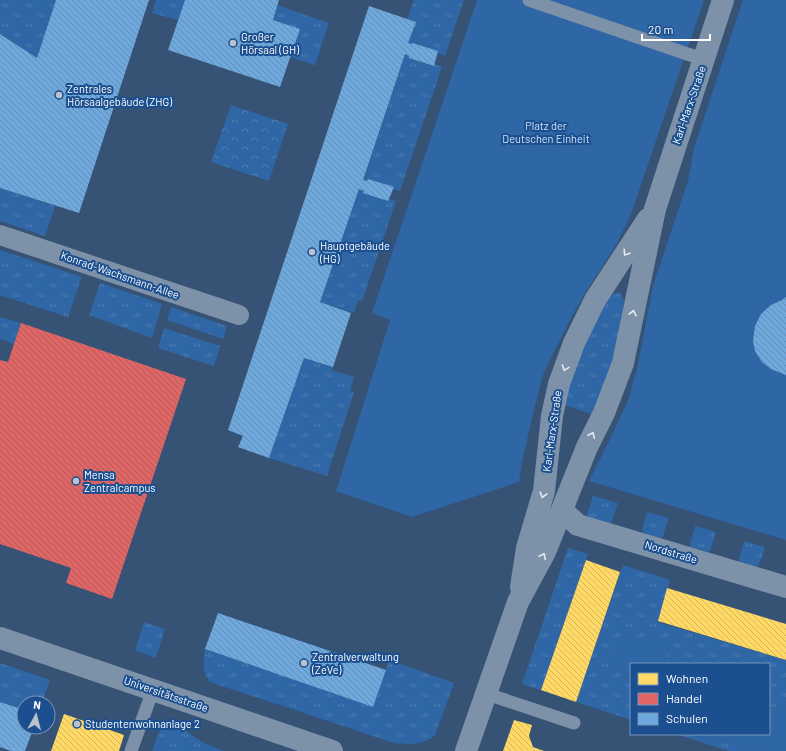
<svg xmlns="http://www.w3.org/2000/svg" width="786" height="751" viewBox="0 0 786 751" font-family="Barlow,sans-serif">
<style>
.grass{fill:url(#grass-tufts)}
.forest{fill:url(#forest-crowns)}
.park{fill:#2f66a5}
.homes{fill:url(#homes-back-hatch)}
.shops{fill:url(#shops-back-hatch)}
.schools{fill:url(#schools-back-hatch)}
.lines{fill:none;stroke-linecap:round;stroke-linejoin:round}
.service{stroke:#7d92a8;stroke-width:13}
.pedestrian{stroke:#7d92a8;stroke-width:20}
.minor{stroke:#7d92a8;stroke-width:22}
.tertiary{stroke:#7d92a8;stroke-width:22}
.oneway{stroke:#e5e9ee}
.poi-dot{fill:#b9c2ce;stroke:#1b4f8f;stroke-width:1.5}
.labels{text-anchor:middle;stroke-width:4;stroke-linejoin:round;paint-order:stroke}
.poi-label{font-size:11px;fill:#fff;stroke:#1b4f8f;text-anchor:start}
.street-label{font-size:11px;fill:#fff;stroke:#1b4f8f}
.park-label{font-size:11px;fill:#cfe3fa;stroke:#1b4f8f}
</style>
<defs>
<pattern id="grass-tufts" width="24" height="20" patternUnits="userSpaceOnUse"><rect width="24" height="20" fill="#2f66a5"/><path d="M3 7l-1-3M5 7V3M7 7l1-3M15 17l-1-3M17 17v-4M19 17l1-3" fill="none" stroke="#4e7db2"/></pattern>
<pattern id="forest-crowns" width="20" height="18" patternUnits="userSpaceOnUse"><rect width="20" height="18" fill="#2f66a5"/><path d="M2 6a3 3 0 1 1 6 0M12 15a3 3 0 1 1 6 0" fill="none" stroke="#4e7db2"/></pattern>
<pattern id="homes-back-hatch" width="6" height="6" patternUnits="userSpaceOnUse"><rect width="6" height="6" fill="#ffd966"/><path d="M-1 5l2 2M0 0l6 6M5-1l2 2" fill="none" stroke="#d2b660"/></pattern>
<pattern id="shops-back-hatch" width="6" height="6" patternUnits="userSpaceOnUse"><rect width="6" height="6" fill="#e06666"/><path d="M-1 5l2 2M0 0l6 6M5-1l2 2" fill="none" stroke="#ac5d5d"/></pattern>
<pattern id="schools-back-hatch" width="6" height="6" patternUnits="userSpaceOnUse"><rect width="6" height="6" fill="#6fa8dc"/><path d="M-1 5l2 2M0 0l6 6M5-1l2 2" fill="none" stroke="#648cb1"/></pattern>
</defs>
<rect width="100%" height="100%" fill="#365274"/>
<path class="grass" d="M0 0H56L37 58 0 34Z
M156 0H185L178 20 152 13Z
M414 0H464L445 56 437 53 438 51 414 43 413 44 408 43 415 22 407 19Z
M277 5 329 23 315 65 290 57 299 29 273 20Z
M405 54 409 56V58L433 66 434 64 442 67 400 191 393 189V187L368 179 367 181 363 180Z
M0 188 55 206 45 236 0 221Z
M359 189 364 191V193L388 201 389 199 396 201 362 301 358 300 354 313 320 302Z
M0 250 82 277 68 317 0 295Z
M100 283 162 304 152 338 89 315Z
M620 292 624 300 618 353 594 415 564 405 575 367 601 309 610 296Z
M171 307 227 326 223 339 167 320Z
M0 317 21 323 14 344 0 339Z
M164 328 220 346 214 366 158 348Z
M304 358 333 367 332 370 354 377 350 391 354 392 327 476 269 458Z
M593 496 618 503 611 523 608 525 589 520 587 515Z
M647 512 669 518 663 536 660 538 644 533 642 530Z
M695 526 716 532 710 551 708 552 691 547 690 544Z
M744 541 765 547 759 565 756 567 740 562 739 559Z
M568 548 588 554 541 690 576 702 623 565 670 580 658 622 786 660V711L769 706V664H664L669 646 611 668 631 674V720L522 684Z
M144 622 165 629 156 658 135 650Z
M205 649 373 707 389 660 454 683 435 735C423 746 409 744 394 743L210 682C202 672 203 661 205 649Z
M0 663 50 680 42 703H24V710L0 702Z
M164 719C176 723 183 729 193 736 203 743 214 748 225 751H152Z
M675 734H712L711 737 761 751H729Z"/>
<path class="forest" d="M231 105 288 124 269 181 211 162Z"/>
<path class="park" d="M477 0H704L630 217 615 247 587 290 571 318 544 372 538 394 522 461 519 482 412 517 336 491 390 320 372 313Z
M743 0H786V540L589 481 612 435 629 398 637 369 653 286 688 181 694 148Z
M621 633 669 646 664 664H631V674L611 668Z
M769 706 786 711V751H761L711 737 712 734H769Z"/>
<path class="homes" d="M586 560 620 572 576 702 541 690Z
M667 588 786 624V660L658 621Z
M64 714 124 735 119 751H51Z
M514 720 532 725 529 736 533 747 544 751H503Z"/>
<path class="shops" d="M21 323 186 379 112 599 66 583 71 568 0 544V360L8 362Z"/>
<path class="schools" d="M56 0H149L79 213 0 188V34L37 58Z
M185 0H279L273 20 300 29 280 87 168 50Z
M369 6 416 22 408 43 413 44V43L438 51 434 66 409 58V56L405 54 363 180 367 181 368 179 394 187 388 201 363 193 364 191 359 189 320 302 351 313 333 367 304 358 269 458 238 447 243 436 228 430Z
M786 297V375L771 369 762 362 755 351 753 341 755 326 761 314 771 305 782 300Z
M218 613 386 670 373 707 205 649Z
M0 702 24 710V727H34L25 751H11L0 747Z"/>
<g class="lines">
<path class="service" d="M529 0 705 60
M487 694 574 723
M131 751 153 690"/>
<path class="pedestrian" d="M0 235 239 315"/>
<path class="minor" d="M563 508 567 515 578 525 786 587"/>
<path class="tertiary" d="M521 587 527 548 544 491 552 416 559 384 574 343 595 300 648 219
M0 638 332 751
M466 751 518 602 545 552 587 447 604 413 623 363 655 209 723 0"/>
</g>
<defs><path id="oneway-chevron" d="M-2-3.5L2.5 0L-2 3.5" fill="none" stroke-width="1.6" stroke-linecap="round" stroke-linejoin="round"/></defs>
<g class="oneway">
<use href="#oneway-chevron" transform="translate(626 253) rotate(123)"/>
<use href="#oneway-chevron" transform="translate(633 313) rotate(-78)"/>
<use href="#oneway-chevron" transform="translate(565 368) rotate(110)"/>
<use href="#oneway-chevron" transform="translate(592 435) rotate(-65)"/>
<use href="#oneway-chevron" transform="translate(543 495) rotate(105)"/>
<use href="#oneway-chevron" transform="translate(543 556) rotate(-63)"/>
</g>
<g class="poi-dot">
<circle cx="233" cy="43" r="4"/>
<circle cx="59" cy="95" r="4"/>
<circle cx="312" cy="252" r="4"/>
<circle cx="76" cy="481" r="4"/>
<circle cx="304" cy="663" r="4"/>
<circle cx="77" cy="724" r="4"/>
</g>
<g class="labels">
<g class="poi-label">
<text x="241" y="41">Großer<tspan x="241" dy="13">Hörsaal (GH)</tspan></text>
<text x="67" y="93">Zentrales<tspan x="67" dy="13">Hörsaalgebäude (ZHG)</tspan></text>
<text x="320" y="250">Hauptgebäude<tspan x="320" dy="13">(HG)</tspan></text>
<text x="84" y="479">Mensa<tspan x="84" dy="13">Zentralcampus</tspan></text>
<text x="312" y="661">Zentralverwaltung<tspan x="312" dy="13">(ZeVe)</tspan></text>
<text x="85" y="728">Studentenwohnanlage 2</text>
</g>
<g class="street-label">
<text transform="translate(689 105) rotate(-71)" y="4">Karl-Marx-Straße</text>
<text transform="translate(120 275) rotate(19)" y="4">Konrad-Wachsmann-Allee</text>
<text transform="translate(552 431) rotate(-82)" y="4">Karl-Marx-Straße</text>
<text transform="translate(671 552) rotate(17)" y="4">Nordstraße</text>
<text transform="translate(166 694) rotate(19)" y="4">Universitätsstraße</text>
</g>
<g class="park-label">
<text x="546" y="130">Platz der<tspan x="546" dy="13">Deutschen Einheit</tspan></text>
</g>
</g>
<rect x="630" y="663" width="140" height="72" fill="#1b4f8f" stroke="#7695bc"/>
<rect x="638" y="673" width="20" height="12" fill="#ffd966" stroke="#7695bc"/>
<text x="666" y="683" font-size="12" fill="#ffffff">Wohnen</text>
<rect x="638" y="693" width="20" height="12" fill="#e06666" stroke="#7695bc"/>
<text x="666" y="703" font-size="12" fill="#ffffff">Handel</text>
<rect x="638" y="713" width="20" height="12" fill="#6fa8dc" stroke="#7695bc"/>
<text x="666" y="723" font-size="12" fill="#ffffff">Schulen</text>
<g transform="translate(36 715) rotate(7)"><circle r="19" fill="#1b4f8f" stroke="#7695bc"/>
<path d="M0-3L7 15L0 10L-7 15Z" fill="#b9c2ce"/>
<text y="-6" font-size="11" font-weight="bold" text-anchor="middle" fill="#ffffff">N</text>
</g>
<path d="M642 34v6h68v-6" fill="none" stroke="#ffffff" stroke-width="2"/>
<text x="648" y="34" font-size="12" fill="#ffffff" stroke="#1b4f8f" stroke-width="3" paint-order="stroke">20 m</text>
</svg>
